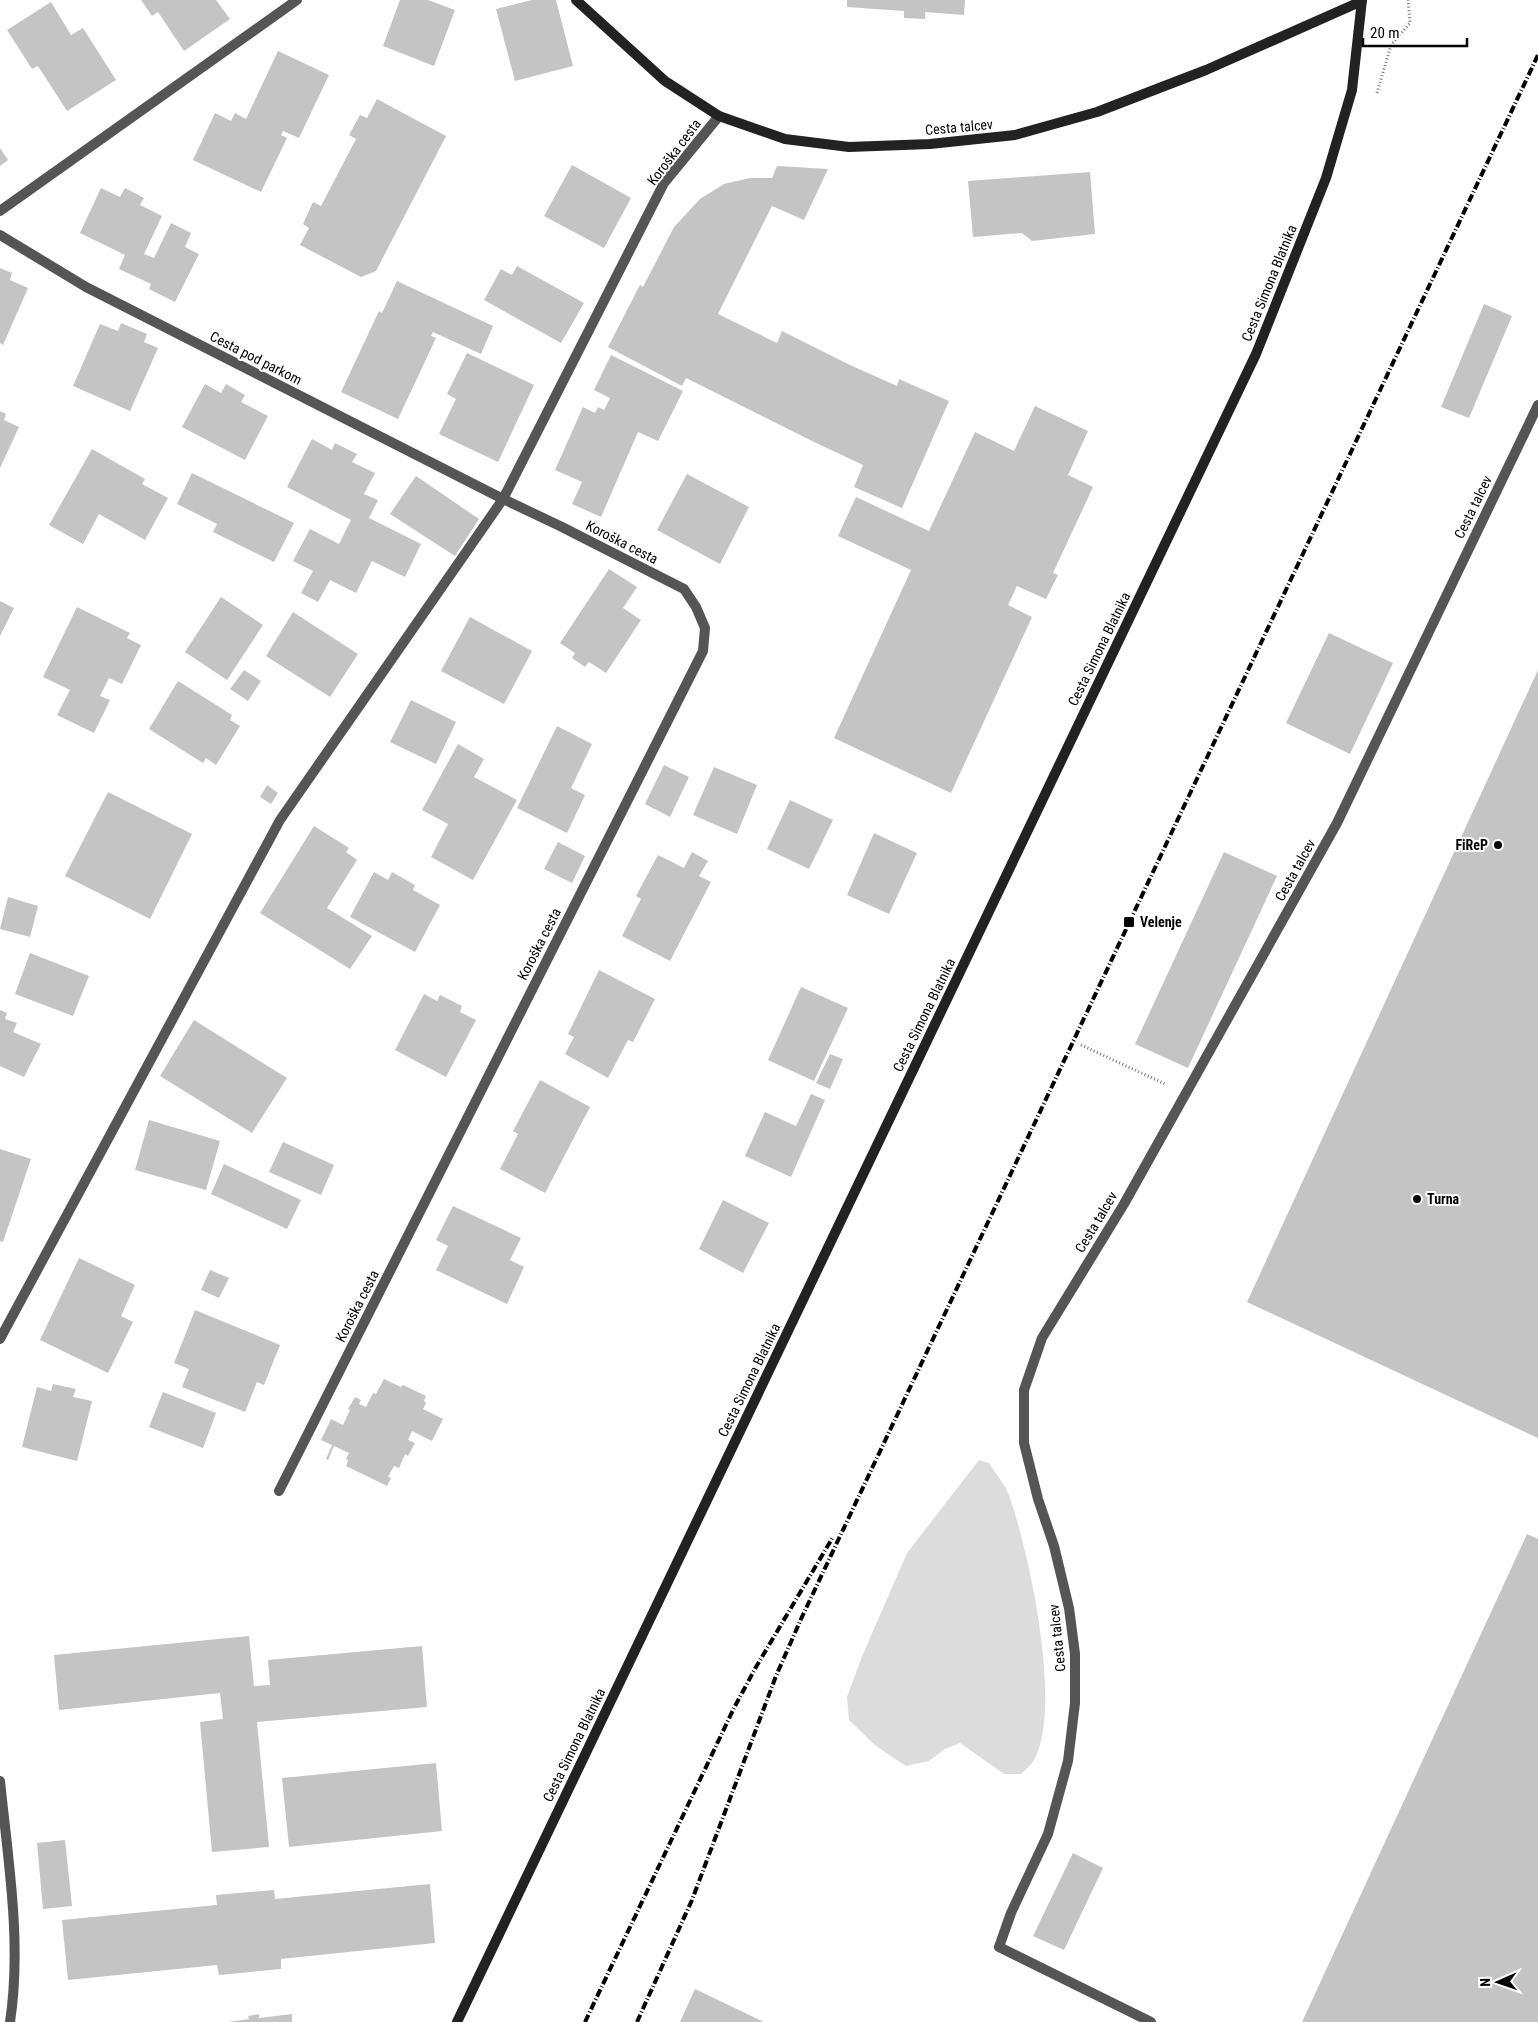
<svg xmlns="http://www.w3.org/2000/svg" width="1538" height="2022" viewBox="0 0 1538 2022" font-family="'Roboto Condensed',sans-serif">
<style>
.green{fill:#dcdcdc}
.building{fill:#c4c4c4}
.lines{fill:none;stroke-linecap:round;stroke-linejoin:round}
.path{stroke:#777;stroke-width:3;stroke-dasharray:1 2.5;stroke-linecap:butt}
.street{stroke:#555;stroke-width:10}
.secondary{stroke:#222;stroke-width:10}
.rail{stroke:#000;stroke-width:4;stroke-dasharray:8 2.5 1 2.5;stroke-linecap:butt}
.poi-dot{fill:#000;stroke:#fff;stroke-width:2}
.labels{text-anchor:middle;stroke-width:4;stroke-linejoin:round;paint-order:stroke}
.street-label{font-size:14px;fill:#000;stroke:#fff}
.poi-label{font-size:14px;font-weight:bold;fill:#000;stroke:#fff;text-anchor:start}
</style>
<rect width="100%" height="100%" fill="#fff"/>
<path class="green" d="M979 1460 989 1463C995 1473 1005 1484 1009 1495 1029 1552 1063 1707 1034 1760 1031 1765 1025 1770 1021 1774H1004L960 1743 945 1749 929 1761 906 1766 876 1746 849 1720 847 1697 863 1654 907 1553Z"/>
<path class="building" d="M141 0H216L230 19 184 51 158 12 152 16Z
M400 0H428L455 10 434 66 383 46Z
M532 0H556L573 66 515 81 496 9Z
M847 0H965L964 15 925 12V19L904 18V11L847 7Z
M51 2 71 35 83 28 116 80 67 111 38 66 32 69 7 30Z
M278 51 329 75 299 138 283 131 281 135 287 138 261 192 193 160 215 113 231 121 235 113 246 119Z
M377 99 446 136 376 271 361 277 300 245 309 228 303 224 313 202 321 206 356 139 349 135 360 115 367 118Z
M0 148 8 160 0 166Z
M572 165 631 198 604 248 544 216Z
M777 166 828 169 804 220 772 206 718 314 777 343 782 331 850 365 897 386 899 379 949 401 902 508 854 487 863 465 812 441 686 378 682 386 608 347 640 285 643 287 674 227 700 199 724 184 750 178H772Z
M1090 172 1095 234 1032 241 1022 233 973 237 968 181Z
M101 188 120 197 125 188 144 198 140 205 162 216 144 254 154 258 171 223 191 233 185 247 199 254 175 302 149 289 151 284 119 269 125 255 80 233Z
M517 266 584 303 561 343 484 300 501 269 512 275Z
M0 268 12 273 10 280 28 288 3 345 0 343Z
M397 281 493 326 481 354 433 332 431 336 436 338 398 419 341 392 379 311 382 313Z
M1484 304 1512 316 1469 418 1441 407Z
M121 323 147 334 144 342 158 348 130 411 73 386 100 324 118 331Z
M467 353 534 385 498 462 439 434 456 399 447 394Z
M611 355 683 391 658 441 638 432 601 517 572 504 582 482 555 470 583 407 595 413 598 407 604 410 610 398 594 390Z
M205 384 221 393 226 384 245 395 241 402 268 416 245 460 182 427Z
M1035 406 1088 431 1068 475 1093 487 1053 573 1058 575 1046 599 1017 586 1008 605 1032 617 951 793 834 738 911 570 838 536 856 497 929 531 975 432 1014 451Z
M0 411 6 414 4 420 19 427 0 468Z
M312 439 332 450 335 443 357 454 352 462 375 473 364 494 378 500 369 518 421 544 405 577 372 561 356 593 330 580 318 602 301 593 313 571 293 561 310 529 339 544 351 520 287 487Z
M92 449 145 479 142 484 168 498 145 540 99 514 83 544 49 525Z
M192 473 294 523 274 562 213 532 217 524 177 504Z
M687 474 749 507 720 564 657 530Z
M416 476 479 519 455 556 390 514Z
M609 569 637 587 623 608 641 620 606 673 589 662 585 667 572 658 575 653 560 643Z
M221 597 263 625 227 680 185 652Z
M0 601 14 608 0 636Z
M77 607 130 633 127 638 141 645 122 684 109 678 100 696 110 700 94 733 57 715 70 690 43 677Z
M293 612 358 654 330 697 266 656Z
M470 617 532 651 504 704 441 671Z
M1329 633 1393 663 1350 754 1286 723Z
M244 670 261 681 248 701 230 689Z
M1538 670V1438L1247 1302Z
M178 681 232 715 230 720 240 726 216 765 206 758 203 763 149 729Z
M411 700 456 722 436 764 390 742Z
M557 726 592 744 571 788 585 795 567 833 517 808Z
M458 744 484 759 474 777 517 800 473 880 431 857 448 824 422 810Z
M664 765 689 777 670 817 645 804Z
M714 767 757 785 737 834 693 815Z
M267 785 278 793 271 804 260 797Z
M108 792 192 834 150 919 65 876Z
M790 800 833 820 809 869 767 849Z
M314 826 349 848 346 852 357 860 327 908 372 936 350 969 260 913Z
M874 833 917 853 889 914 847 895Z
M558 842 585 856 572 883 544 869Z
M692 852 708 861 699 876 711 882 670 961 622 936 641 899 636 896 658 855 684 868Z
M1224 852 1277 876 1188 1068 1135 1044Z
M374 872 388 880 392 872 415 885 413 890 440 905 415 952 350 917Z
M8 897 38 906 30 937 0 929Z
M30 953 89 976 73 1016 15 994Z
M599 970 655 999 633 1042 628 1040 608 1078 565 1054 574 1037 568 1034Z
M801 987 848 1008 814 1081 768 1060Z
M424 994 437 1001 440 995 462 1006 460 1012 476 1020 446 1077 395 1050Z
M0 1010 7 1013 5 1019 17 1023 13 1032 41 1044 24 1077 0 1066Z
M194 1020 287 1078 252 1133 160 1076Z
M830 1054 843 1059 830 1089 816 1083Z
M540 1080 590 1107 545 1193 500 1169 518 1134 513 1131Z
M811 1094 825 1100 791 1177 745 1156 765 1112 796 1126Z
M149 1120 220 1141 206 1190 135 1170Z
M283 1142 334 1165 321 1195 269 1172Z
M0 1149 31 1159 3 1242 0 1241Z
M224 1164 301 1200 287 1229 211 1194Z
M723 1200 769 1223 743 1273 699 1249Z
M453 1206 521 1238 510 1260 524 1267 507 1304 436 1270 448 1246 436 1240Z
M79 1258 135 1285 121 1316 133 1322 108 1373 40 1340Z
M210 1270 229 1278 219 1298 201 1290Z
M195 1310 280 1345 264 1385 257 1382 245 1412 182 1387 189 1369 174 1363Z
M384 1379 401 1387 403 1385 426 1396 424 1401 426 1403 423 1409 443 1419 432 1441 412 1431 408 1440 415 1443 408 1456 405 1454 399 1468 394 1466 388 1477 391 1478 387 1486 346 1466 348 1460 346 1459 349 1453 334 1446 328 1460 326 1459 332 1445 321 1440 331 1419 343 1425 350 1410 348 1409 355 1397 361 1400 359 1404 366 1407 373 1393 376 1394Z
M53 1384 76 1389 73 1397 92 1401 77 1461 22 1447 37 1387 51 1391Z
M163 1392 216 1413 203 1448 149 1427Z
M1527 1534 1538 1539V2022H1302Z
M249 1636 254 1686 270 1685 268 1660 422 1646 427 1707 257 1722 269 1847 212 1852 200 1722 223 1719 220 1693 59 1710 54 1655Z
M436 1763 442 1831 289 1847 282 1778Z
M65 1840 72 1906 43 1909 37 1843Z
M1073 1853 1103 1868 1064 1950 1033 1936Z
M430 1884 435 1943 281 1959V1969L219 1975 217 1965 68 1980 62 1920 217 1905 216 1895 274 1890 275 1899Z
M695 1989 764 2022H680Z
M259 2014V2018L292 2014V2022H228L249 2019 248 2016Z"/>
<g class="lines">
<path class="path" d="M1377 93 1391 45 1410 23 1408 0
M1081 1045 1165 1084"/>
<path class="street" d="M0 211 297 0
M0 235 86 287 503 499 560 526 684 589 696 607 705 628 703 651 279 1491
M0 1339 280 820 503 499 664 183 719 116
M0 1781C8 1860 22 1943 10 2022
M1151 2022 999 1947 1011 1913 1048 1834 1068 1761 1075 1703V1654L1069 1608 1054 1546 1038 1499 1024 1443V1390L1042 1338 1124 1204 1337 823 1538 405"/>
<path class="secondary" d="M576 0 665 81 719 116 785 139 849 147 930 144 1015 135 1097 112 1206 70 1362 1
M457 2022 1256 354 1326 178 1352 90 1362 0"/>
<path class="rail" d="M585 2022 734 1708 756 1667 833 1537
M637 2022 692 1900 776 1676 801 1619 1538 55"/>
</g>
<g class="poi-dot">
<circle cx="1498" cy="845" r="5"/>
<rect x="1123" y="916" width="12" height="12" rx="2.5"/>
<circle cx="1417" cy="1199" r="5"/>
</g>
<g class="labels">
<g class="street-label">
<text transform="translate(959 127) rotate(-5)" y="5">Cesta talcev</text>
<text transform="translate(674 152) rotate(-53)" y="5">Koroška cesta</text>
<text transform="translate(1269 283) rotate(-68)" y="5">Cesta Simona Blatnika</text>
<text transform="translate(256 358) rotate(27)" y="5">Cesta pod parkom</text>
<text transform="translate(1473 507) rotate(-64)" y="5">Cesta talcev</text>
<text transform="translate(622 542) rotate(27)" y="5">Koroška cesta</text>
<text transform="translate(1099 649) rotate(-64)" y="5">Cesta Simona Blatnika</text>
<text transform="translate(1295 870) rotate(-61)" y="5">Cesta talcev</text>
<text transform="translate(539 944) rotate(-63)" y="5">Koroška cesta</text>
<text transform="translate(924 1015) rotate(-64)" y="5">Cesta Simona Blatnika</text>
<text transform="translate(1096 1222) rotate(-59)" y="5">Cesta talcev</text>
<text transform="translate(357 1306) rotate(-63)" y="5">Koroška cesta</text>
<text transform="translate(749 1380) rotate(-64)" y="5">Cesta Simona Blatnika</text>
<text transform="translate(1057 1638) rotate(-96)" y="5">Cesta talcev</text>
<text transform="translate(574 1745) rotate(-64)" y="5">Cesta Simona Blatnika</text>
</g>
<g class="poi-label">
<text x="1488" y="850" text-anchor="end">FiReP</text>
<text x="1140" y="927">Velenje</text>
<text x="1427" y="1204">Turna</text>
</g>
</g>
<g transform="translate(1498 1982) rotate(268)" stroke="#ffffff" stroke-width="4" paint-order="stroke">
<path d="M0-4L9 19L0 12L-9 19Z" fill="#000000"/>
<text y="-8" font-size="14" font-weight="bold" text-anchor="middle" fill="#000000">N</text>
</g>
<path d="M1363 38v8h104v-8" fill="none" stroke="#000000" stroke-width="2.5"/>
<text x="1370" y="38" font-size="15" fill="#000000" stroke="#ffffff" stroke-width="4" paint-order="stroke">20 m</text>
</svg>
